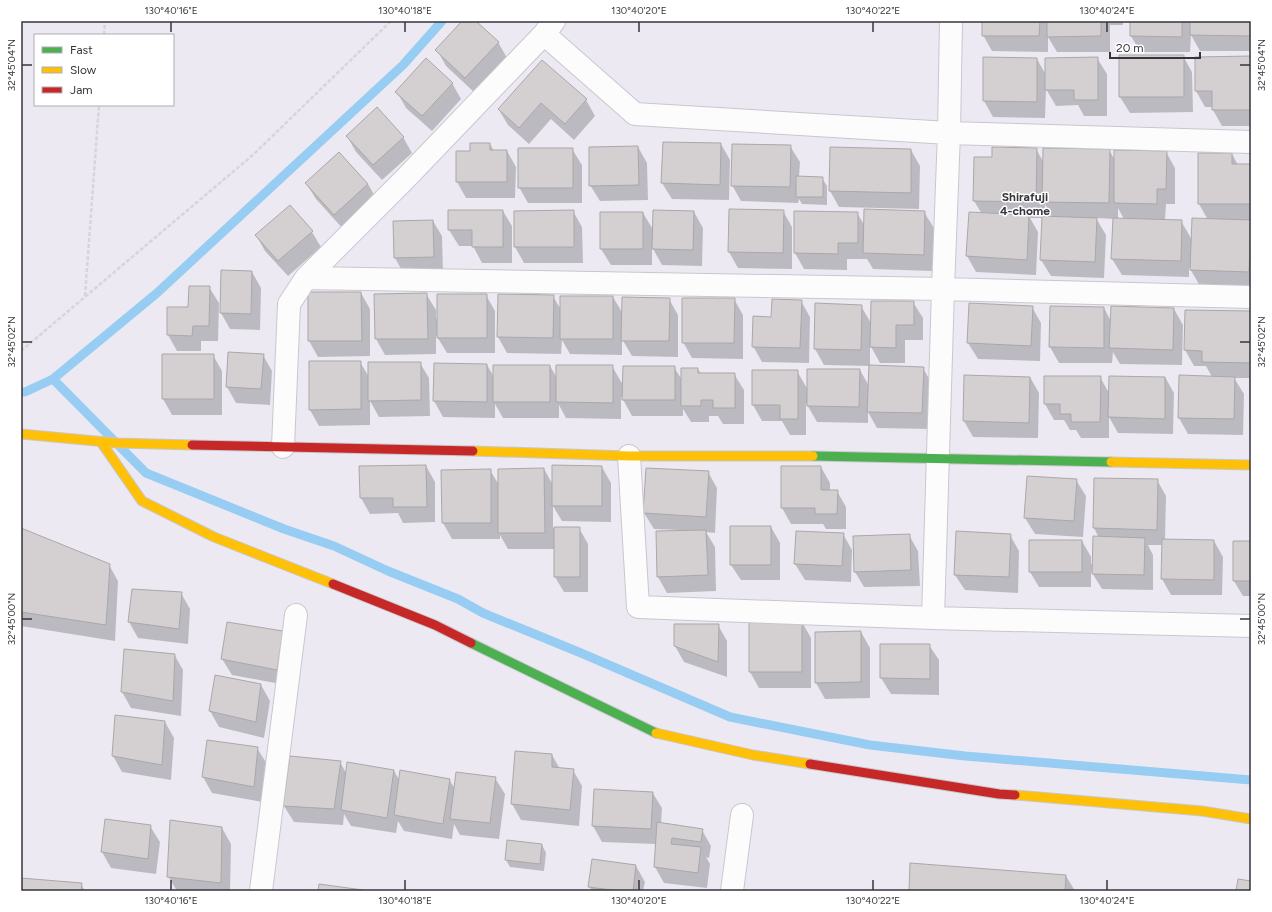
<svg xmlns="http://www.w3.org/2000/svg" width="1272" height="912" viewBox="0 0 1272 912" font-family="Figtree,sans-serif">
<style>
.shadow{fill:#0003;fill-rule:evenodd}
.lines{fill:none;stroke-linecap:round;stroke-linejoin:round}
.stream{stroke:#97ccf3;stroke-width:9}
.building{fill:#d4cfd1;stroke:#aba7a9}
.street-casing{stroke:#c9c7ce;stroke-width:24}
.fast-casing{stroke:#c9c7ce;stroke-width:11}
.slow-casing{stroke:#c9c7ce;stroke-width:11}
.jam-casing{stroke:#c9c7ce;stroke-width:11}
.path{stroke:#d6d5d8;stroke-width:2.5;stroke-dasharray:4 2;stroke-linecap:butt}
.street{stroke:#fcfcfd;stroke-width:22}
.fast{stroke:#4caf50;stroke-width:9}
.slow{stroke:#ffc107;stroke-width:9}
.jam{stroke:#c62828;stroke-width:9}
.ticks{fill:none;stroke:#37353c;stroke-width:1.5}
.labels{text-anchor:middle;stroke-width:3;stroke-linejoin:round;paint-order:stroke}
.neighbourhood-label{font-size:12px;font-weight:bold;fill:#37353c;stroke:#fff}
.neatline{fill:none;stroke:#37353c;stroke-width:1.5}
.ticks-label{font-size:10px;text-anchor:middle;fill:#37353c}
</style>
<rect width="100%" height="100%" fill="#ece9f2"/>
<path class="shadow" d="M464 21H474L498 42 507 58 475 93 446 66 437 50Z
M983 21H1123V25H1110V52H1057L1048 37V52L992 51 983 35Z
M1131 21H1251V51H1200L1191 35 1190 52H1140L1131 36Z
M1183 56 1192 72 1193 112 1130 113 1120 97Z
M1251 57V126H1222L1213 110V107H1205L1196 91Z
M984 58 1037 59 1046 75 1097 58 1107 74V116H1084L1078 105 1056 106 1046 89 1045 118 993 117 984 101Z
M542 62 586 100 595 116 574 140 551 119 529 144 508 125 499 110Z
M452 83 461 99 432 131 406 108 397 92Z
M347 136 403 137 412 153 382 180 356 152Z
M490 144 494 151H507L516 167 515 198H466L457 182 471 152Z
M721 144 730 160 729 200 672 199 662 183Z
M790 146 800 162 799 177 822 178 827 186V205L802 204 799 199 798 203 741 201 732 185Z
M638 147 647 163 648 200 600 201 590 185Z
M572 149 582 165V203H528L519 187Z
M1036 149 1044 163 1109 150 1115 160 1166 152 1175 168V204H1166L1165 220 1181 221 1192 240 1208 220 1199 204 1232 154 1238 165H1251V220H1249L1251 222V287L1200 286 1189 267V277L1122 275 1112 259 1114 219 1096 218 1106 235 1104 278 1051 276 1041 260 1043 218H1030L1038 232 1036 275 976 272 967 256 970 213 982 214 974 201 993 158ZM1045 204 1052 217H1044ZM1118 208 1124 219H1118Z
M911 150 920 166 919 209 839 207 830 191Z
M306 183 368 184 377 200 344 230 316 199Z
M503 211 512 226V263H482L473 246H459L449 230Z
M573 211 582 227 583 263H524L515 247Z
M783 211 792 227V269L738 268 729 252Z
M694 212 703 228 702 266 662 265 652 247V265H611L601 249V213H643L654 231Z
M795 212 857 213 865 226 924 212 934 228 932 271 873 269 867 259H847V270L804 269 795 253Z
M433 221 442 236 443 273 404 274 395 258 394 222Z
M312 232 321 247 288 276 265 251 256 235Z
M252 272 261 288 260 330 230 329 221 313Z
M209 287 219 303 218 341H201V351H177L168 335 189 308Z
M361 293 370 309V356L318 357 309 341Z
M426 294 436 310V319L486 295 495 311V353H447L436 335V354L385 355 376 339Z
M553 296 561 310 613 297 623 314 669 299 678 315V357L632 356 622 339V355L570 354 562 340 561 354 507 353 498 337Z
M734 299 743 315V359L692 358 683 342Z
M801 301 810 317 809 363 762 362 753 346 772 318Z
M913 302 923 318V340H905V363H880L870 345V366L923 368 932 384 931 429 877 428 868 412V423L817 422 806 403V435H790L782 421H762L753 405V371H797L808 390 860 370 869 386 870 366 824 365 815 349 861 306 871 323Z
M1032 307 1041 323 1040 361 978 359 968 343Z
M1104 308 1111 321 1174 309 1183 325 1182 365 1120 364 1113 352 1112 363H1059L1050 347Z
M1250 312 1251 313V422V378H1234L1244 394 1243 435 1188 434 1179 418 1212 377 1206 366H1194L1185 350Z
M229 353 263 355 272 371 270 405 236 403 227 387Z
M163 355H213L222 371V415H172L163 399Z
M360 362 369 377 420 363 429 378 430 416 379 417 370 401V425L319 426 310 410Z
M487 365 494 377 550 366 557 378 612 366 623 385 674 367 682 380 698 369 701 374H734L744 390V424H723L718 416H709V422H691L683 409V416H632L621 396V419L566 418 559 405V418H503L495 404V418L443 417 434 401Z
M965 376 1030 377 1039 393 1038 438 973 437 964 421Z
M1045 377H1100L1109 393 1165 377 1174 393 1173 434 1118 433 1109 417V438H1081L1076 430H1070L1064 420H1054L1045 404Z
M426 466 435 482V522L403 523 398 513 370 514 361 498Z
M602 467 611 483V522L562 521 553 506V528H579L588 544V592H564L555 577V549H508L500 535V539H452L443 523 442 471 490 470 499 485 544 469 553 485Z
M821 467 830 483V491H837L846 507V529H826L823 524H791L782 508Z
M708 472 717 488 715 533 706 532 715 547 716 591 667 593 658 577 657 532H678V530L654 529 644 513Z
M1028 477 1076 480 1086 496 1083 537 1035 534 1025 518Z
M1157 480 1166 496 1165 540 1214 541 1223 557 1222 595H1171L1162 579 1163 545H1148L1153 555V590L1102 589 1091 571V587H1039L1030 572 1082 541 1091 557V564H1093L1099 538 1094 528Z
M771 527 780 543V580H741L731 565Z
M21 529 109 565 118 581 115 641 21 626Z
M797 532 843 534 852 550 851 582 805 580 795 564Z
M909 535 918 551 920 586 864 587 855 572Z
M1010 535 1019 551 1018 593 965 590 955 575Z
M1251 542V596H1243L1234 581Z
M181 593 190 609 188 644 138 638 129 622Z
M750 622H802L811 638V688H759L750 672Z
M228 623 282 632 286 685 232 675 222 659Z
M718 625 727 641V677L684 662 675 646Z
M861 632 870 648V698L825 699 816 683Z
M881 645H929L939 660V695L891 694 881 678Z
M174 654 183 670 181 716 131 708 122 692Z
M261 685 270 701 264 738 219 727 210 711Z
M165 722 174 738 171 780 122 772 113 756Z
M257 748 267 764 263 802 212 793 203 777Z
M516 752 552 755 560 769 573 770 582 786 579 826 521 820 512 804Z
M340 762 346 773 394 771 400 781 449 779 455 789 495 778 505 794 499 839 460 835 454 824 452 839 404 831 398 821 396 833 351 826 344 814 343 825 294 822 284 806Z
M652 792 662 808 661 824 702 830 711 846 709 858 706 857 710 864 707 888 664 883 655 867 656 844 602 842 593 826Z
M150 826 160 842 156 874 111 868 102 852Z
M222 828 231 844 230 891H177L168 876Z
M542 845 546 853 544 871 510 867 506 860Z
M636 866 645 882 643 891H592L589 886Z
M1066 876 1075 891H910Z
M21 879 81 884 85 891H21Z"/>
<g class="lines">
<path class="stream" d="M442 21 403 65 157 293 53 379 146 473 284 529 334 546 388 571 458 599 483 613 581 653 730 717 870 745 965 756 1251 780
M21 392H25L53 379"/>
</g>
<path class="building" d="M462 21H476L499 42 465 78 435 50Z
M982 21H1040L1039 36H982Z
M1047 21H1101V36L1047 37Z
M1130 21H1182V37L1130 36Z
M1190 21H1250V36L1190 35Z
M1119 55H1184V97H1119Z
M1251 56V110H1212V91H1195V57Z
M983 57 1037 58V102L983 101Z
M1098 57V100H1074V90H1045V58Z
M426 58 453 83 422 116 395 92Z
M542 60 587 99 565 124 541 103 519 128 498 109Z
M377 107 404 137 373 165 346 136Z
M663 142 721 143 720 185 661 183Z
M470 143H490V150H507V182H456V151H470Z
M732 144 791 145 790 187 731 186Z
M638 146 639 185 589 186V147Z
M830 147 911 149V193L829 191Z
M992 147 1037 148 1036 202 973 201 974 157H992Z
M518 148H573V188H518Z
M1043 148 1110 149 1109 203 1042 202Z
M1114 150 1167 151 1166 189H1157V204L1114 203Z
M339 152 368 184 334 215 305 183Z
M1198 153H1232V164H1251V204H1198Z
M796 176 823 177V197H796Z
M290 205 313 231 278 261 255 235Z
M729 209 784 210 783 253 728 252Z
M864 209 925 211 924 255 863 253Z
M448 210H503V247H472V230H448Z
M574 210V247H514V211Z
M653 210 694 211 693 250 652 249Z
M794 211 858 212V243H838V254L794 253Z
M600 212H643V249H600Z
M969 212 1029 215 1027 260 966 256Z
M1042 216 1097 218 1095 262 1040 260Z
M1113 218 1182 220 1181 261 1111 259Z
M1192 218 1251 220 1249 272 1190 270Z
M433 220 434 257 394 258 393 221Z
M221 270 252 271 251 314 220 313Z
M189 286H210L209 326H193L192 336 167 335V307H188Z
M308 292H361L362 341H308Z
M427 293 428 339H375L374 294Z
M437 294H487V338H437Z
M498 294 554 295 553 338 497 337Z
M560 296H613V339H560Z
M622 297 670 298 669 341H621Z
M682 298H735L734 343H682Z
M772 299 802 300 800 348 752 347 753 316 771 317Z
M871 301H914V325H896V348L870 347Z
M815 303 862 305 861 350 814 349Z
M969 303 1033 306 1031 346 967 343Z
M1050 306 1104 307V348L1049 347Z
M1111 306 1174 308 1173 350 1109 348Z
M1185 310 1251 311 1250 363 1202 362V351L1184 350Z
M228 352 264 354 261 389 226 387Z
M162 354H214V399H162Z
M309 361H361V409L309 410Z
M368 362H421V400L368 401Z
M434 363 487 364V402L433 401Z
M493 365H550V402H493Z
M556 365H613V403L556 402Z
M869 365 924 367 922 413 867 412Z
M623 366H675V400H622Z
M681 368H698V373H735V408H713V400H701V406H681Z
M807 369H860L859 407 807 406Z
M752 370H798V419H780V405H752Z
M964 375 1030 377 1029 423 963 421Z
M1179 375 1235 377 1234 419 1178 418Z
M1044 376H1101L1100 422H1071V414H1060V404H1044Z
M1109 376 1165 377V419L1108 417Z
M1250 377H1251V422H1250Z
M426 465 427 507H393V498H360L359 466Z
M552 465 602 466V506H552Z
M781 466H821V490H838L837 514H815V508H781Z
M544 468 545 533H498V469Z
M646 468 709 471 706 517 643 513Z
M491 469V523H442L441 470Z
M1027 476 1077 479 1074 521 1024 518Z
M1094 478 1158 479 1157 530 1093 528Z
M730 526H771V565H730Z
M554 527H580V577H554Z
M21 528 110 564 106 625 21 612Z
M706 530 708 575 657 577 656 531Z
M796 531 844 533 842 566 794 564Z
M956 531 1011 534 1009 577 954 575Z
M910 534 911 570 854 572 853 536Z
M1093 536 1145 538 1144 575 1092 574Z
M1162 539 1214 540V580L1161 579Z
M1029 540H1082V572H1029Z
M1233 541H1251V581H1233Z
M132 589 182 592 179 629 128 622Z
M749 621H802V672H749Z
M227 622 283 631 277 670 221 659Z
M674 624H719L718 662 674 646Z
M861 631V682L815 683V632Z
M880 644H930V679L880 678Z
M124 649 175 654 173 701 121 692Z
M215 675 261 684 256 722 209 711Z
M115 715 165 721 162 765 112 756Z
M207 740 258 747 254 787 202 777Z
M515 751 552 754V767L574 769 570 810 511 804Z
M290 756 341 761 334 809 283 806Z
M347 762 394 770 387 818 341 810Z
M400 770 450 779 443 824 394 815Z
M456 772 496 777 490 823 450 819Z
M594 789 653 792 651 829 592 826Z
M105 819 151 825 148 859 101 852Z
M170 820 222 827 221 883 167 877Z
M657 822 703 829 701 842 672 838 671 844 701 847 698 873 654 867Z
M507 840 542 844 540 864 505 860Z
M592 859 636 865 633 891H620L588 887Z
M910 863 1066 875 1065 891H909Z
M21 878 82 883 81 891H21Z
M1238 879 1251 881V891H1236Z
M319 884 363 890V891H318Z"/>
<g class="lines">
<g class="street-casing">
<path id="street" d="M544 34 635 114 949 133 1251 142
M306 278 943 289 1251 297
M283 447 289 304 306 278 405 179 544 34 554 21
M629 456 638 607 933 618 1251 626
M933 618 943 289 949 133 951 21
M261 891 296 615
M732 891 742 815"/>
</g>
<g class="fast-casing">
<path id="fast" d="M813 456 1111 462
M471 643 656 733"/>
</g>
<g class="slow-casing">
<path id="slow" d="M21 434 117 443 192 445
M101 442 142 501 214 537 333 584
M473 451 629 456H813
M1111 462 1251 465
M656 733 753 755 810 764
M1015 795 1202 811 1251 819"/>
</g>
<g class="jam-casing">
<path id="jam" d="M192 445 473 451
M333 584 435 625 471 643
M810 764 999 794 1015 795"/>
</g>
<path class="path" d="M104 35 105 21
M85 296 99 105
M21 351 254 154 391 21"/>
<use href="#street" class="street"/>
<use href="#fast" class="fast"/>
<use href="#slow" class="slow"/>
<use href="#jam" class="jam"/>
</g>
<path class="ticks" d="M171 22V32M405 22V32M639 22V32M873 22V32M1107 22V32M22 65H32M1240 65H1250M22 342H32M1240 342H1250M22 619H32M1240 619H1250M171 880V890M405 880V890M639 880V890M873 880V890M1107 880V890"/>
<g class="labels">
<g class="neighbourhood-label">
<text x="1025" y="201">Shirafuji<tspan x="1025" dy="14">4-chome</tspan></text>
</g>
</g>
<rect width="1272" height="912" fill="none" stroke="#ffffff" stroke-width="44"/>
<rect x="34" y="34" width="140" height="72" fill="#ffffff" stroke="#afaeb1"/>
<rect x="42" y="47" width="20" height="6" fill="#4caf50" stroke="#afaeb1"/>
<text x="70" y="54" font-size="12" fill="#37353c">Fast</text>
<rect x="42" y="67" width="20" height="6" fill="#ffc107" stroke="#afaeb1"/>
<text x="70" y="74" font-size="12" fill="#37353c">Slow</text>
<rect x="42" y="87" width="20" height="6" fill="#c62828" stroke="#afaeb1"/>
<text x="70" y="94" font-size="12" fill="#37353c">Jam</text>
<path d="M1110 52v6h90v-6" fill="none" stroke="#37353c" stroke-width="2"/>
<text x="1116" y="52" font-size="12" fill="#37353c" stroke="#ffffff" stroke-width="3" paint-order="stroke">20 m</text>
<rect x="22" y="22" width="1228" height="868" class="neatline"/>
<g class="ticks-label">
<text x="171" y="14">130°40'16"E</text>
<text x="405" y="14">130°40'18"E</text>
<text x="639" y="14">130°40'20"E</text>
<text x="873" y="14">130°40'22"E</text>
<text x="1107" y="14">130°40'24"E</text>
<text transform="translate(11 65) rotate(-90)" y="4">32°45'04"N</text>
<text transform="translate(1261 65) rotate(-90)" y="4">32°45'04"N</text>
<text transform="translate(11 342) rotate(-90)" y="4">32°45'02"N</text>
<text transform="translate(1261 342) rotate(-90)" y="4">32°45'02"N</text>
<text transform="translate(11 619) rotate(-90)" y="4">32°45'00"N</text>
<text transform="translate(1261 619) rotate(-90)" y="4">32°45'00"N</text>
<text x="171" y="904">130°40'16"E</text>
<text x="405" y="904">130°40'18"E</text>
<text x="639" y="904">130°40'20"E</text>
<text x="873" y="904">130°40'22"E</text>
<text x="1107" y="904">130°40'24"E</text>
</g>
</svg>
